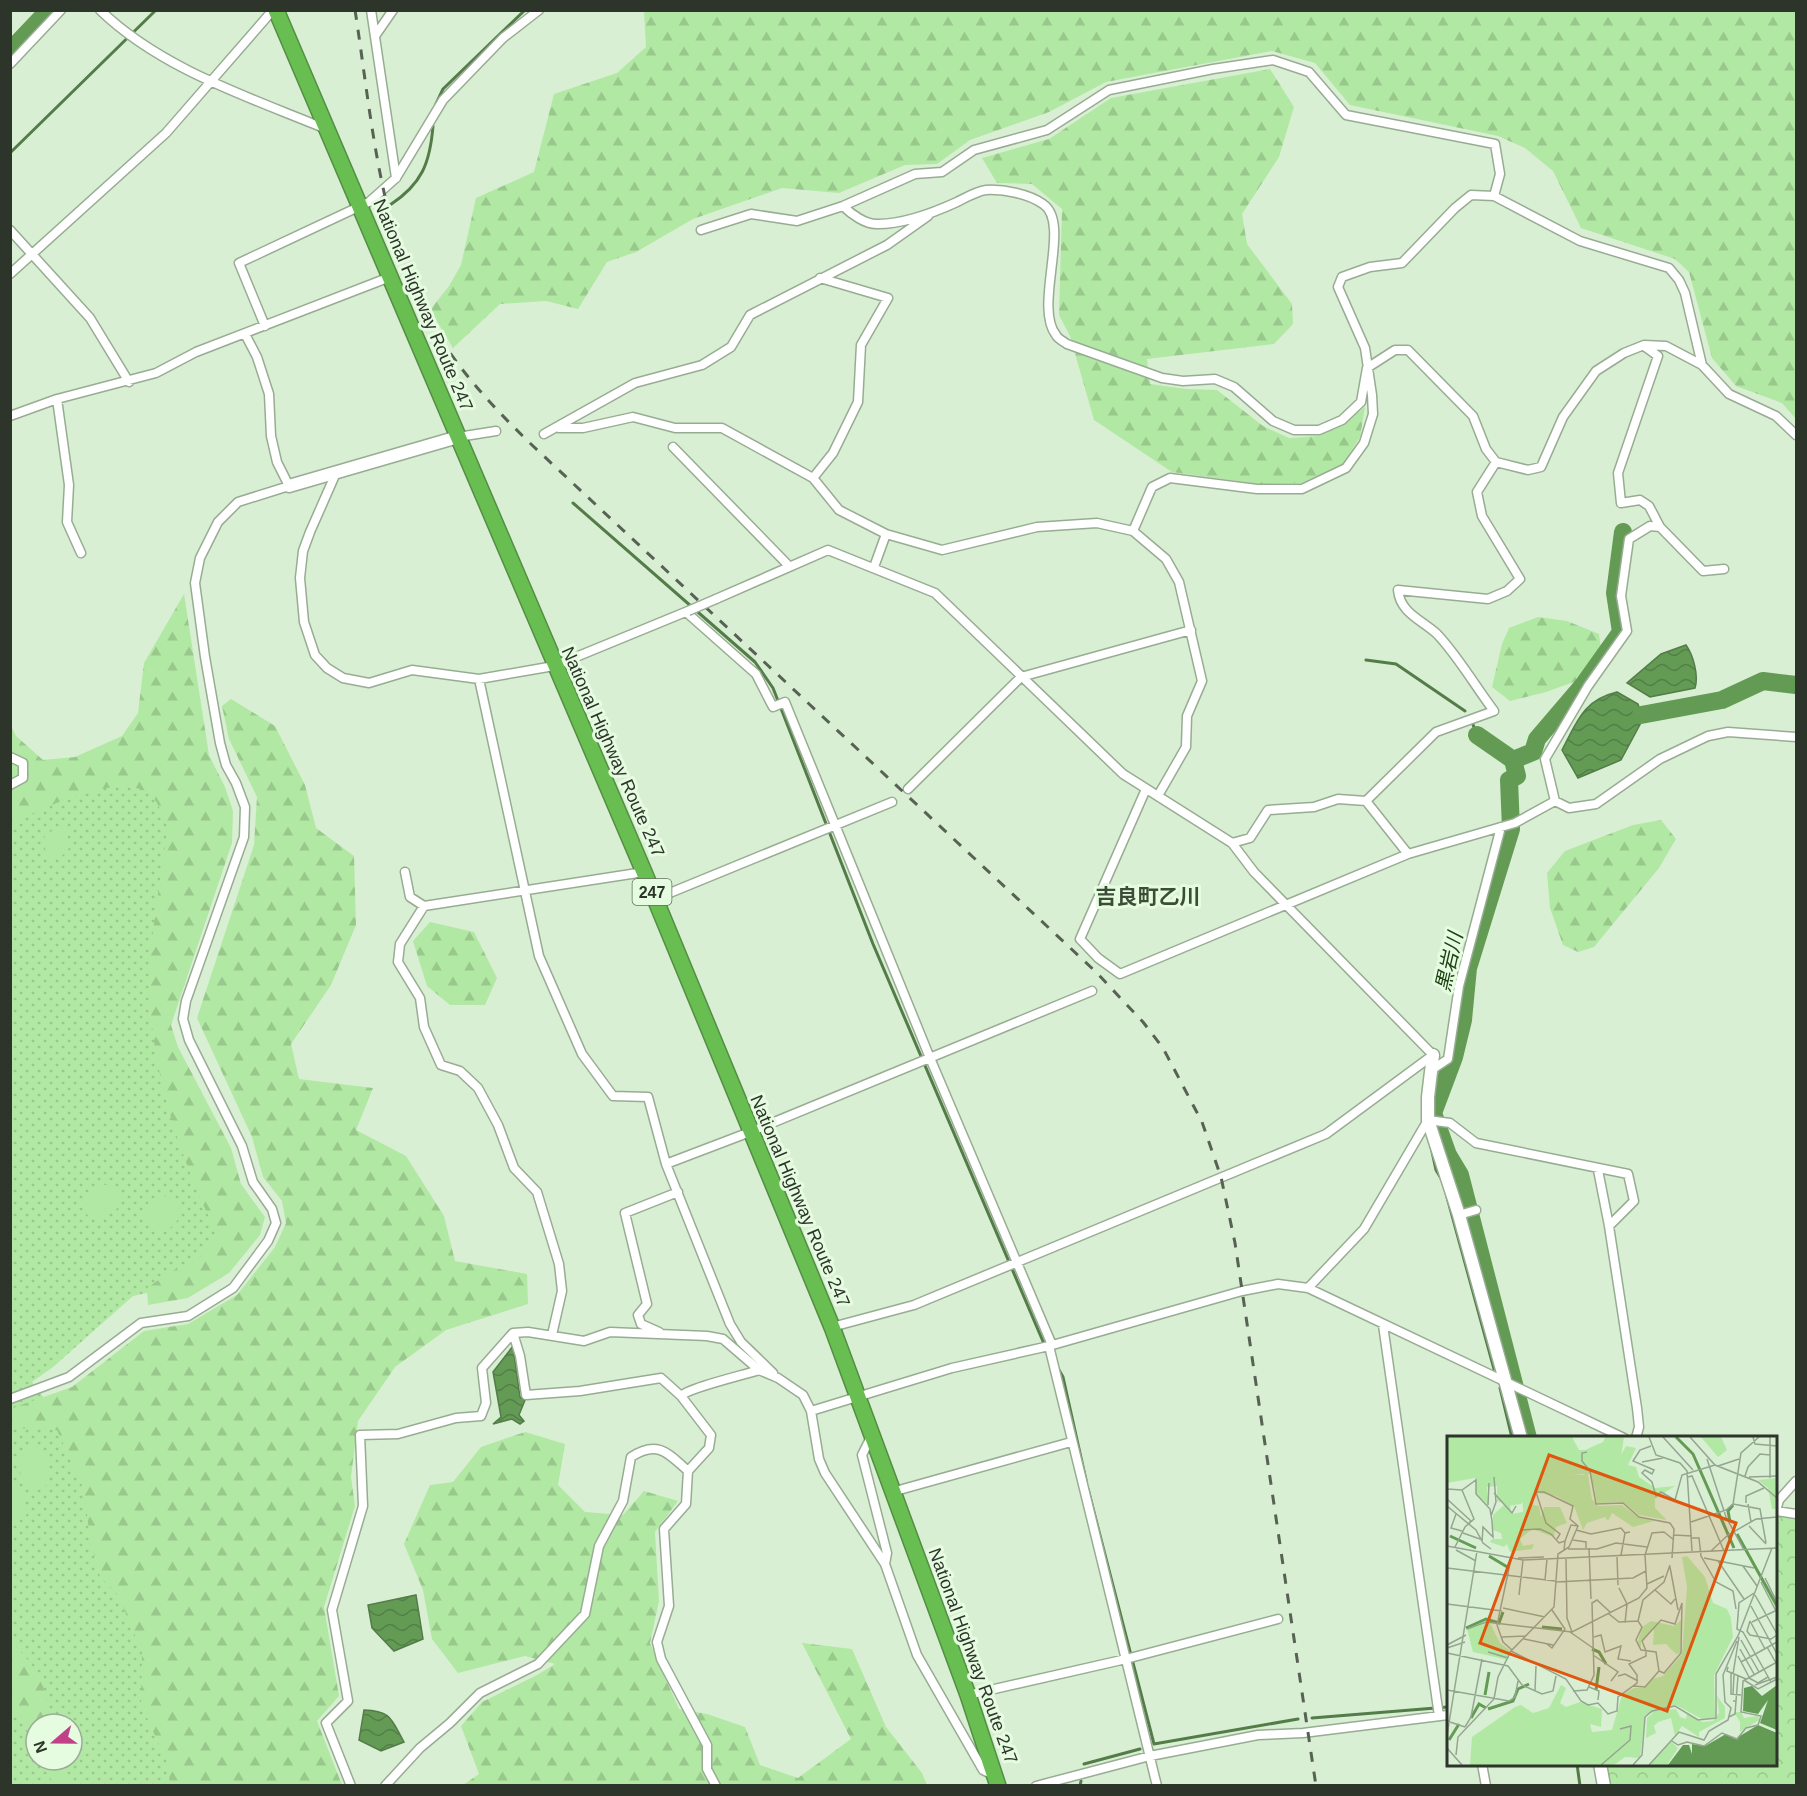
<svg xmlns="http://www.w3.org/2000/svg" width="1807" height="1796" viewBox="0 0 1807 1796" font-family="Arial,'Noto Sans JP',sans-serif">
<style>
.grass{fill:url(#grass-dots);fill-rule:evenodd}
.forest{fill:url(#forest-firs)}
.park{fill:url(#park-crowns)}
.pitch{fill:#b1e8a3}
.water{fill:url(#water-waves);stroke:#537c48;stroke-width:1.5}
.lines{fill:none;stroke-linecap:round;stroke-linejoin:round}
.stream{stroke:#537c48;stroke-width:3}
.river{stroke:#639b55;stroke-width:18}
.street-casing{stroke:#98ac93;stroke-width:11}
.secondary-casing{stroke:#98ac93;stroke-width:15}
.highway-casing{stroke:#538e44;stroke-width:18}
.street{stroke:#fff;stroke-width:8}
.secondary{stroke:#fff;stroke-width:12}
.highway{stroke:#68be51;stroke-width:15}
.rail{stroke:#576254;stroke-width:3;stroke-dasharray:10 10;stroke-linecap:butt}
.street-bridge-casing{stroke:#98ac93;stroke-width:11;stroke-linecap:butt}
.street-bridge{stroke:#fff;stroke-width:8}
.labels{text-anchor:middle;stroke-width:6;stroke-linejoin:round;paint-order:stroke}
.shield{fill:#e6fce1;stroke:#647162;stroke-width:1.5}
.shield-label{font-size:16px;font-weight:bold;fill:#2d352b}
.street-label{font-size:18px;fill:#2d352b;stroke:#e6fce1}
.water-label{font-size:20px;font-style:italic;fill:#1d4212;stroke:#e6fce1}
.quarter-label{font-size:21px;font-weight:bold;fill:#3b4d37;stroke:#e6fce1}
.inset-river{fill:none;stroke:#639b55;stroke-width:3}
.inset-road{fill:none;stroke:#94a590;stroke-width:1.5}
.view{fill:#df570e;fill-opacity:0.15;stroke:#df570e;stroke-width:3}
.inset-edge{fill:none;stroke:#2d352b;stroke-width:3}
</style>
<defs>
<pattern id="grass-dots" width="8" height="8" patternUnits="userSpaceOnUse" patternTransform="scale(1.5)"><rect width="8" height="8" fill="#b1e8a3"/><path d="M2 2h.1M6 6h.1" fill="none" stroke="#99c88c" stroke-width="1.8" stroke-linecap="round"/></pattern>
<pattern id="forest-firs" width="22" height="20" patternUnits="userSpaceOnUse" patternTransform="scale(1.5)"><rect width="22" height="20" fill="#b1e8a3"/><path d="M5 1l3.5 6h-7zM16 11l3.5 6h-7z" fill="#99c88c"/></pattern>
<pattern id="park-crowns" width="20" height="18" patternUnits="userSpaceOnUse" patternTransform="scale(1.5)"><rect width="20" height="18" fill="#b1e8a3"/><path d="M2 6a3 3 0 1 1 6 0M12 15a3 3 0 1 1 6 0" fill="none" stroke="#99c88c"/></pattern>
<pattern id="water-waves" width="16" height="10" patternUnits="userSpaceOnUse" patternTransform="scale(1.5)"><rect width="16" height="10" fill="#639b55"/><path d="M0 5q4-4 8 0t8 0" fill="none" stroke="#527f47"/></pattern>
</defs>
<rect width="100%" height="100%" fill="#d9efd4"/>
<path class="grass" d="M141 777 174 823 163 1042 233 1235 160 1290 133 1296 53 1367 32 1382 67 1429 190 1785H11V813L38 800ZM36 1724H72V1760H36Z"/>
<path class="forest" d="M1794 10 1796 12V419L1782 403 1736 386 1712 358 1689 272 1675 259 1581 228 1553 171 1525 148 1498 136 1350 105 1315 63 1272 51 1106 82 1049 112 970 140 937 164 905 165 839 193 782 188 693 219 636 252 607 262 578 309 546 301 500 304 453 348 430 310 449 286 461 265 476 198 534 172 554 94 617 73 646 47 644 11Z
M1270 69 1294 107 1279 157 1242 214 1247 244 1292 304 1293 324 1274 344 1147 359 1150 384 1186 389 1217 390 1263 426 1289 438 1318 436 1344 424 1365 407 1360 437 1343 464 1301 483 1259 484 1172 472 1094 420 1070 336 1059 315 1062 209 1032 184 997 183 982 158 1049 139 1111 98Z
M184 594 209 755 225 787 233 811 232 843 171 1025 178 1047 231 1148 241 1184 265 1217 260 1235 229 1273 188 1298 148 1305 147 1288 170 1272 199 1258 218 1236C180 1159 146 1059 150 971 151 935 158 899 162 863 164 852 167 838 167 827 166 820 158 804 154 798 126 766 41 809 11 824L10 724 16 736 43 760 75 757 122 736 138 713 144 663Z
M1538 617 1567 621 1599 634 1602 656 1585 678 1546 692 1510 701 1492 687 1502 644 1509 628Z
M231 699 275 726 305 785 316 828 354 856 356 925 331 985 291 1044 299 1079 373 1088 356 1130 406 1156 444 1216 455 1261 527 1274 528 1304 446 1330 395 1367 358 1421 351 1477 355 1506 324 1607 339 1696 317 1721 342 1785H170L168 1765 141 1704 142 1652 118 1595 100 1577 90 1539 84 1490 57 1430 11 1428V1415L15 1407 72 1387 144 1331 188 1324 237 1295 275 1247 286 1223 282 1201 263 1177 252 1137 197 1018 254 845 257 797 229 739 222 706Z
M1661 820 1676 839 1659 868 1594 947 1578 952 1563 945 1550 908 1547 873 1565 851 1633 825Z
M430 922 474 932 497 978 485 1005H450L427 986 413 941Z
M525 1432 565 1444 558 1485 585 1512 623 1515 644 1491 678 1501 655 1532 659 1601 650 1643 679 1709 707 1714 745 1727 760 1765 798 1778 851 1739 802 1643 852 1649 886 1727 922 1773 927 1785H463L479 1774 461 1726 482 1702 537 1675 555 1664 525 1656 458 1673 432 1639 423 1590 404 1544 430 1485 453 1482 481 1447Z
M11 1641C39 1671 47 1682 48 1724H36V1751L21 1715 11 1708Z
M41 1760H62L69 1785H54Z"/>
<path class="park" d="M1776 1511 1796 1514V1785H1604L1602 1774 1610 1765 1776 1764Z"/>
<path class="pitch" d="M59 827 66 829 70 847 61 857 53 858C44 852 43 846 45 835Z
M100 1184C114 1186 118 1190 120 1203L116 1210 93 1219C83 1213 80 1206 83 1195Z
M145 1213a17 17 0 1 1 34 0a17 17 0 1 1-34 0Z
M34 1445C48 1454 50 1468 49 1484L37 1490C22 1482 18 1474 19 1457Z
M16 1489 22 1493 28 1513C23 1519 19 1523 11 1521L10 1490Z"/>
<path class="water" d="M1686 645C1693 655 1699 675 1695 688L1650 697 1627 683 1661 654Z
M1617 692 1638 704 1643 719 1621 760 1578 778 1562 750C1577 722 1583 700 1617 692Z
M513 1346 520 1397 525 1400 519 1415 524 1421 520 1424 512 1419 493 1424 501 1417 493 1372Z
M416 1595 423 1639 394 1651 372 1628 368 1605Z
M364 1710C392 1711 391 1719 404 1742L381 1751 359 1740Z"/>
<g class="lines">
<path class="stream" d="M436 104 443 89 525 10
M10 153 156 10
M390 205C422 184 430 163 433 126
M573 503 755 662 773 688 873 944 1045 1346
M1366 660 1396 664 1465 711
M1472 722 1477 735
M1431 1147 1436 1170 1442 1180
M1447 1197 1494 1369
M1059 1370 1063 1377 1086 1480
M1500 1388 1512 1438
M1088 1489 1154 1744 1298 1719
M1312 1718 1448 1707
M1084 1764 1140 1749
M1577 1764 1580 1786
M1080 1786 1081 1781"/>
<path class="river" d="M10 51 49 10
M1641 715 1722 700 1763 681 1796 685
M1477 735 1513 760
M1528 1438 1460 1175 1448 1155 1433 1113 1454 1057 1463 1020 1468 968 1511 829 1509 780 1517 776 1513 760 1533 752 1537 739 1584 684 1621 632 1615 593 1623 532"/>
<g class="street-casing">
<path id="street" d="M100 10C161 69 249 97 326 129
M371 10 396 178
M375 36 393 10
M10 64 61 10
M1494 196 1500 174 1495 144 1346 115 1309 72 1273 60 1213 69 1109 90 1047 130 974 150 942 172 915 174 843 206C851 214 866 225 878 224 905 224 933 213 957 202 965 198 977 191 986 190 1004 189 1029 194 1043 204 1072 223 1033 306 1056 335 1058 339 1063 341 1067 344L1162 378 1183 381 1215 379 1234 387 1273 421 1294 430H1319L1342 420 1361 402 1367 368 1395 350H1408L1473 416 1486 449 1496 462 1528 470 1541 467 1563 417 1596 371 1624 353 1644 345 1666 346 1702 365 1729 394 1776 416 1796 435
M10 230 90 318 129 382
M701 230 751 214 797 221 843 206
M10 274 166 133 273 10
M265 326 239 263 369 202 396 178 443 100 503 38 539 10
M1644 346 1658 356 1618 473 1621 503 1640 500 1649 506 1660 527
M57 399 69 485 67 522 81 553
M10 416 57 399 156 373 196 352 390 277
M559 428H583L633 417 675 428H722L813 478 839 510 886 534 942 550 1037 527 1097 523 1133 531 1166 559 1179 582 1202 681 1187 716 1186 747 1159 794
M544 434 635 383 702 365 731 347 750 315 887 245 928 216
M458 437 496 431
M673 447 789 566
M336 473 310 532 303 551 300 578 304 622 315 655 327 668 343 678 369 683 412 670 479 679 554 666 688 611
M813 478 833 453 858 402 861 345 888 298 820 278
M1133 531 1152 487 1170 478 1257 489H1302L1346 468 1364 443 1373 414 1372 395 1365 348 1338 287 1342 277 1370 267 1402 263 1455 208 1471 195 1494 196 1580 241 1669 268 1679 280 1685 293 1702 365
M874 567 886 534
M716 599 828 550 935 593 1123 774 1232 843 1254 872 1433 1055 1326 1134 914 1305 832 1327
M686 612 756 674 773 707 785 702 930 1058 1052 1345
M479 679 539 956 582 1054 613 1096 648 1097 666 1164 730 1324 741 1342 773 1373
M10 757 23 763V778L10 785
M908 789 1021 677 1191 630
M1146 789 1080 939 1098 958 1120 974 1408 854 1515 823 1555 801 1569 808 1596 804 1660 759 1708 736 1728 732 1796 737
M1555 801 1545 759 1588 686 1627 631 1621 596 1629 539 1650 526 1660 527 1703 571 1724 569
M1232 843 1250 838 1268 810 1314 807 1338 799 1366 801
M1408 854 1366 801 1436 732 1494 711C1475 686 1458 656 1437 634 1422 620 1400 613 1398 590L1488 599 1507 591 1520 579 1482 516 1477 492 1496 462
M405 872 410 897 424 906 644 872
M655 899 892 802
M424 906 400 944 398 962 420 998 424 1027 441 1065 460 1071 478 1088 498 1125 514 1168 537 1192 559 1264 562 1291 552 1335
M1433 1069 1448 1059 1459 986 1501 827
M666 1164 750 1132 1092 991
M1598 1170 1609 1226 1637 1408 1639 1427 1636 1438
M1459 1215 1476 1210
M1308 1288 1364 1229 1428 1120 1450 1123 1476 1143 1628 1174 1634 1201 1609 1226
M1383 1325 1439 1716
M659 1332 641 1324 638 1315 647 1304 625 1213 678 1192
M513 1333 520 1356 526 1395 580 1391 661 1378 681 1396
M1049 1346 1157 1786
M10 1399 69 1377 141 1323 188 1316 233 1288 268 1241 276 1223 272 1209 253 1182 242 1146 189 1040 183 1019 186 1001 244 837 245 807 236 783 226 765 220 743 205 657 195 583 200 558 218 522 238 502 289 486 277 462 271 436 269 394 257 357 245 334
M811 1411 819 1459 825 1473 885 1564
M871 1437 862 1455 887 1553 885 1564 917 1655 983 1770 995 1776
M892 1492 1071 1442
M1776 1511 1779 1500 1796 1481
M1776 1511 1796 1514
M968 1695 1126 1659 1278 1619
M1482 1764 1486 1786
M351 1786 326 1723 348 1701 332 1610 363 1506 360 1435 398 1434 456 1418 481 1416 486 1403 482 1368 513 1333 528 1332 584 1341 610 1332 707 1336 723 1339 759 1370 778 1378 803 1395 811 1411 952 1368 1049 1346 1242 1291 1278 1284 1308 1288 1624 1438
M385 1786 420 1748 450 1723 480 1693 538 1664 585 1614 599 1546 623 1501 631 1457C657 1440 667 1452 688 1471
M716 1786 707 1769V1745L661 1659 657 1642 669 1606 664 1529 686 1504 688 1471 709 1448 711 1435 681 1396C688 1388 744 1375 759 1370
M1036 1786 1150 1756 1258 1735 1303 1733 1448 1715"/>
</g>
<g class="secondary-casing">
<path id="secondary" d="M289 486 458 437
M1433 1055 1428 1097V1120L1459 1215 1521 1438
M1600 1764 1604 1786"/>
</g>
<g class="highway-casing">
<path id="highway" d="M276 10 644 872 832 1327 968 1695 998 1786"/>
</g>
<use href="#street" class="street"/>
<use href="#secondary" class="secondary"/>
<use href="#highway" class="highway"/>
<path class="rail" d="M355 10C373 125 380 252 448 350 473 386 502 416 533 446L1096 972 1143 1022 1163 1048 1202 1122 1221 1177 1235 1243 1316 1786"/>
<g class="street-bridge-casing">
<path id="street-bridge" d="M688 611 716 599"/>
</g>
<use href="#street-bridge" class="street-bridge"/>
</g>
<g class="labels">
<rect class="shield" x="632.5" y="879" width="39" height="26" rx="4.5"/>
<g class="shield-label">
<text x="652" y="898">247</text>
</g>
<g class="street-label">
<text transform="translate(423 305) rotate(67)" y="6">National Highway Route 247</text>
<text transform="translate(613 752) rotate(66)" y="6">National Highway Route 247</text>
<text transform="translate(800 1201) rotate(67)" y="6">National Highway Route 247</text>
<text transform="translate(973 1656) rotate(70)" y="6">National Highway Route 247</text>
</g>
<g class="water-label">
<text transform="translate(1449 962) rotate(-77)" y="7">黒岩川</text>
</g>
<g class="quarter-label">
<text x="1148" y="904">吉良町乙川</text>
</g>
</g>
<g transform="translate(1447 1436)">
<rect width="330" height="330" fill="#d9efd4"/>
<path d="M27 1H125L132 14H138L156 6 158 1H177L173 28 201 49 204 69 197 74 181 67 151 64 143 38 98 39 74 68 61 70 60 48 21 23 15 14V8Z" fill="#b1e8a3"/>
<path d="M0 1H28L25 7 16 9V13L23 22 36 28 47 27 54 33 61 47 64 78 76 76 75 52 85 39 92 36 137 39 140 33 145 63 151 70 175 69 191 81 207 85 186 91 165 77 161 85 158 81 140 87 136 94 127 70 109 60 86 56V69L92 70 94 81 97 71H113L120 87 109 91 107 101 85 93 73 103 76 110 87 108 85 113 63 116 60 108 57 111 43 106 45 103H55L54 97 46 94V79L58 68 50 65V50L40 51 41 69 29 58 28 42 0 47ZM50 1H74L65 7 86 13 109 10 118 14 92 16 56 11 58 21 68 26 119 24 114 28H80L70 35 71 29 52 18 36 17ZM254 1H274L280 14 271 21ZM179 10 189 12 181 29 189 31 192 41 208 52 228 50 208 63V72L220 84 192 79 176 66 150 67 147 53 152 63 174 64 196 73 202 71 201 50 182 45 172 36 173 21ZM330 42V73H325L321 52 311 44ZM240 120 258 141 266 167 280 173 284 182 286 201 267 239 268 281 255 283 229 269 198 279 193 322 178 321 167 329H23L25 301 68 271 74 269 86 277 102 272 114 249 119 252 113 267 119 271 133 266 155 273 154 291 143 288 145 296 165 294 175 259 187 252H197L205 243 216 240 235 218 240 151 235 121ZM235 183 233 217 229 218 219 208 206 209 207 193 194 205V211L190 209 195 191 204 185 227 190ZM270 260 278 271V282L252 296V301L235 290 228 300 224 282 211 286 207 290 209 297 199 302 200 282 208 275 229 273 233 281 239 283 240 278 255 286 266 285 272 277ZM287 276H294L297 282 311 280 312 284 293 296V286Z" fill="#b1e8a3"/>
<path d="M38 186 43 187 53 207 64 215 61 224 26 216 20 193ZM224 305 231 312 220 329H202Z" fill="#b1e8a3"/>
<path d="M330 249V294L313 287 321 264 311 278 296 275 297 252 305 250 315 260ZM311 289 330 297V329H221L236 309H242L245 318V308L258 310 279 298 288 303Z" fill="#639b55"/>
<path class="inset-river" d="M229 1 246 18 287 112M283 86 281 75 286 69M290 98 330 170M3 100 29 112M42 120 62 132M95 191 115 193M19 192 39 183 52 187 56 176M145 213 152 216 159 228M149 254 152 231M38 259 42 236M41 273 66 265 71 253 82 248M24 282 32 268 39 272M2 304 12 288"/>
<path class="inset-road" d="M202 1 209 19 233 27 240 35 245 115M216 1 246 34M243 1 268 29 311 46 330 62M306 1 308 8 330 10M323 1V42M204 10 193 14 186 25 207 34 205 38 198 34 195 37 205 46 209 60 214 56 228 64 235 39 268 29M140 16 135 17V25L143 35 149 68 176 67 192 81 223 87 227 93 225 122M260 23 279 81 297 114M195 26 216 22M271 30 292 23M298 40 301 31 313 18 323 19M241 41 245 40 277 115M302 41 330 40M0 53 15 54 29 44V58L43 73 45 85 46 101 36 91 35 106M47 57 65 77 69 70M0 63 24 85 22 87M299 67V60L317 52M286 68 313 73 319 107M301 68 304 86M41 69 42 47M0 70 29 94 36 107 44 113M9 78 4 92 15 95M44 80 49 66 47 41M244 86 279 74 286 68 294 17 312 1M302 90 319 108M73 94 93 93 104 98 112 107 118 105 117 114M129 94 144 98 174 92 178 97M16 97 33 103M227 99 245 100M245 102H252L254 120 269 146 286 155 289 173M126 104 139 106V112M118 105 124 89 131 90M0 110 76 124 330 112M8 111 18 91 27 83 15 54M142 112 144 163M121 113H150L169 107 200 111M9 114 29 125M264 115 281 99 309 83 330 81M174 119 178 97 183 96M170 121 171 149M71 122 97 121M257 122 307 132M64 123 50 189 56 206 65 214M119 123 120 182 125 196M271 125 297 163M296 130 310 150M223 131 231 174M0 132 108 145M318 142 330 166M98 144 100 123M109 146 186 142 199 135M314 146 330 177M200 148 217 140M172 152 180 168 178 187M208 154 224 168 228 163M307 157 292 167 290 193 296 196 324 246M72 159 76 124M308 159 330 198M0 168 55 175M304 170 330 218M56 172 98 181M162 178 172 186 191 185M303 185 300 195 303 199 324 203 330 199M303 185 318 213M305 186 328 175M20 193 39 186 125 196 192 162 200 152 198 119 205 97 217 96 227 104M123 196 146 212M55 201 79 200M147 201 154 199 158 216 174 210 171 223 184 225M77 203 106 209M294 204 312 236M100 208 105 212 118 193 105 174M0 209 19 199M320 211 329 227M0 212 18 206M293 213 307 238M64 215 119 243 134 265 141 269 151 267 161 278 170 275 171 261 190 247V239L182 228 199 220V215M41 216 61 222M0 217 61 230 75 249 95 258 106 255 109 240M146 219 171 236 164 245M291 220 302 241M294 226 330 206M281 231 280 235 299 243M212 235 209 216 194 214 189 204 195 191 191 185 196 164 217 146 223 129M284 237V258L294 259M286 238 292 201M171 240 178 238 191 245M302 242 311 247 321 241M297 244 311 253 330 243M308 249 330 241M186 250 198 251 212 235 217 237 234 217 235 167 228 188 214 184 195 205 199 215M142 251 152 255 151 264M0 254 62 265 68 261 71 245M88 255 89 230M126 255 140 254 147 239 145 167 150 164 163 176M286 258 287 239M286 265H289L291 240M282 281 288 278 289 265M0 285 18 291M18 291 24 281 35 223M0 299 30 115M225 305 231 309 240 306 257 310 275 297 290 303 299 292 311 289 314 280 294 276 296 245 330 226M0 312 15 329M9 319 11 301 47 263 51 241 64 215 107 171 111 118 122 111 131 90 123 83 126 70 97 56H89L99 87 113 98 110 103M154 329 183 304 184 290 173 293M186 329 195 319 198 281 205 275 228 270 251 284 269 282V238L291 200 325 112M202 329 232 296 257 304 262 295 281 284 284 272 278 266 276 239 290 205"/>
<path class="view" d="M102 19 289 87 220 275 33 207Z"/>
<rect width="330" height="330" class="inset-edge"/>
</g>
<rect width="1807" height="1796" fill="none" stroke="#2d352b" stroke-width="24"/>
<g transform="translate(54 1742) rotate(250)"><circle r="28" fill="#e6fce1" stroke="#9cac98" stroke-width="1.5"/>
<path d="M0-4.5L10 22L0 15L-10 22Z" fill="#c24089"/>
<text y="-9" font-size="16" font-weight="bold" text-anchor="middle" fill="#2d352b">N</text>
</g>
</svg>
